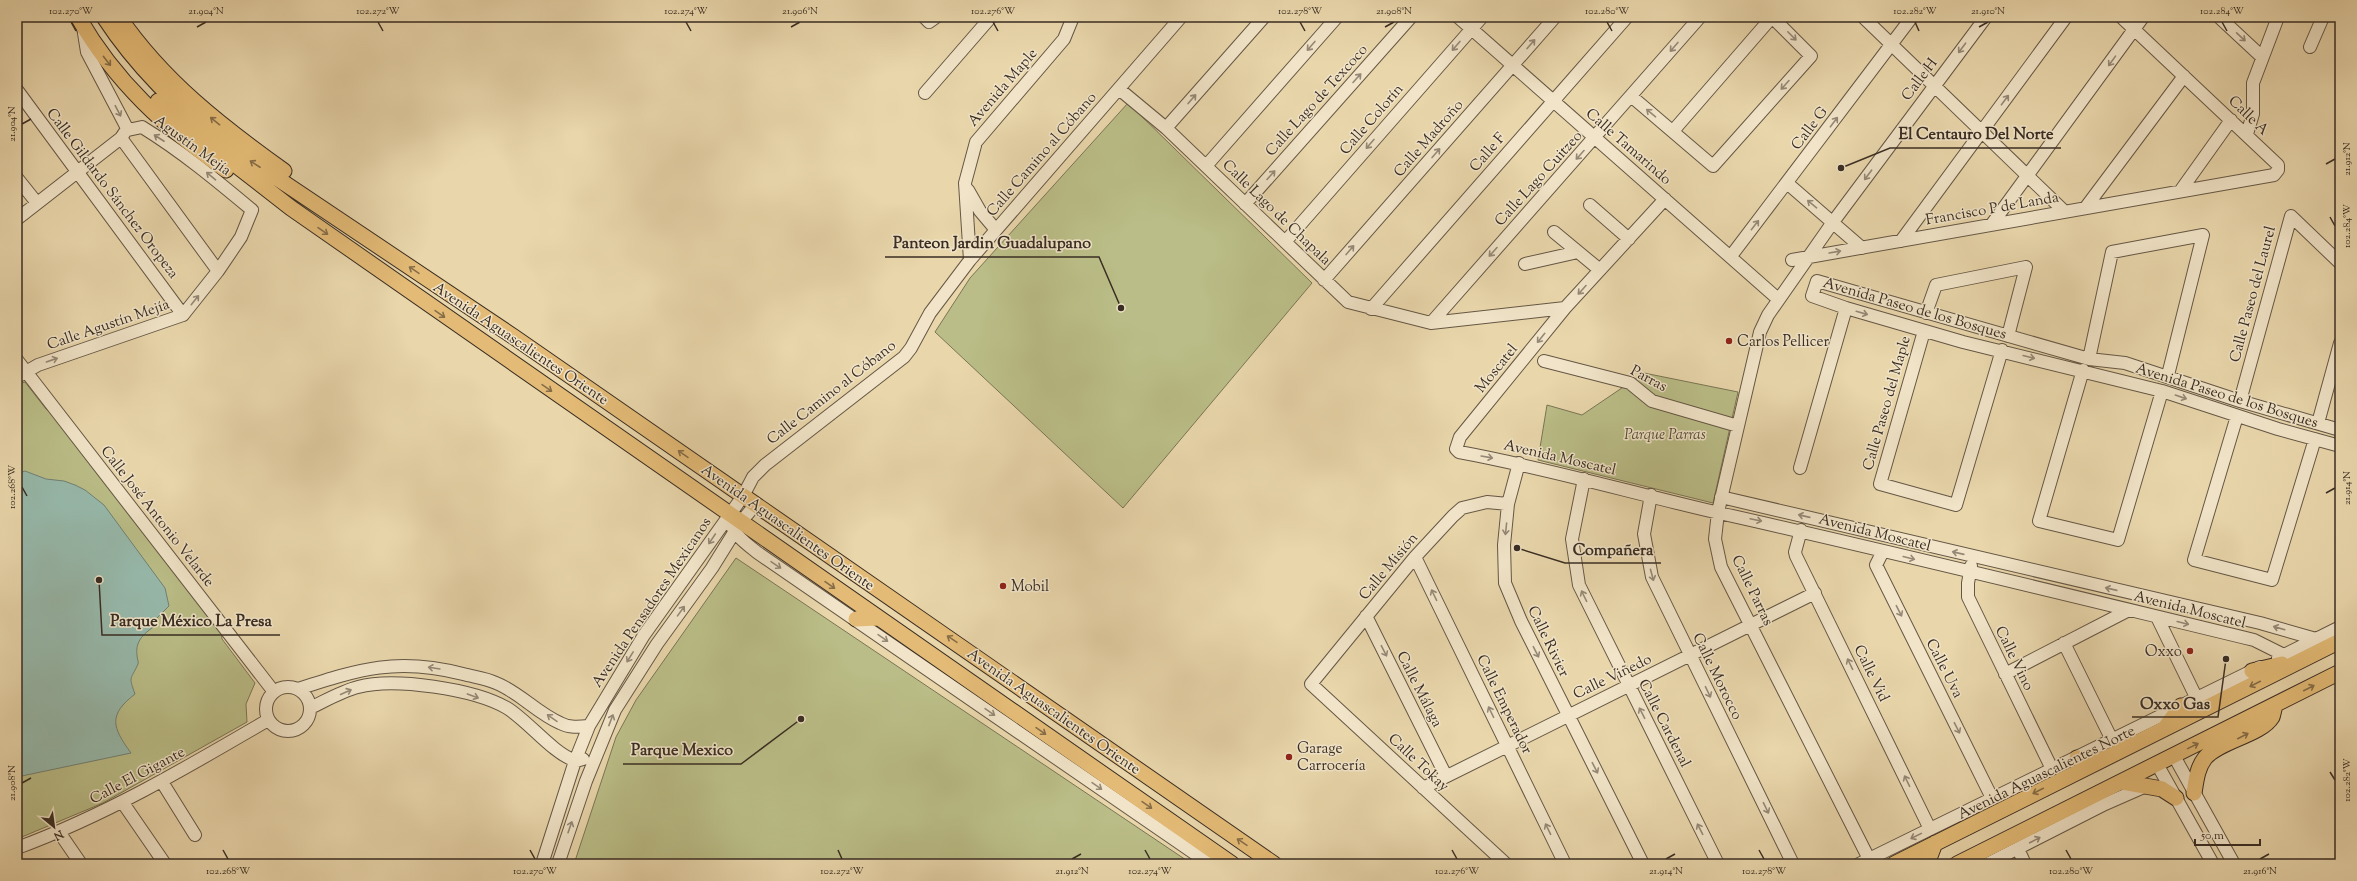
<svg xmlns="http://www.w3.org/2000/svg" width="2357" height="881" viewBox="0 0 2357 881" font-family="'Sorts Mill Goudy',serif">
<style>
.green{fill:#babd87;stroke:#7a7555}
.water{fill:#97b9ab;stroke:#718175}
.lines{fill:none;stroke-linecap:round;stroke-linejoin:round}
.minor-casing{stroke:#655745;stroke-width:14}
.major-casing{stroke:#392d23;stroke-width:17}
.minor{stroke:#f1e4c8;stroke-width:12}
.major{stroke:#e4bb76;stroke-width:15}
.oneway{stroke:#958876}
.oneway2{stroke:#866d48}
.ticks{fill:none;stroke:#392d23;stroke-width:1.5}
.poi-dot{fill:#8f2418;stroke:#f1e4c8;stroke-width:1.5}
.labels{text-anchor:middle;stroke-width:3;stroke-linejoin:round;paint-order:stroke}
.street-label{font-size:15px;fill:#392d23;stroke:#f1e4c8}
.poi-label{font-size:15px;fill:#392d23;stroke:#f1e4c8;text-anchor:start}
.park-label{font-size:15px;font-style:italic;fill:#534a37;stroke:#f1e4c8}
.leader{fill:none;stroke:#392d23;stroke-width:1.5}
.callout-dot{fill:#392d23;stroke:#f1e4c8;stroke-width:1.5}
.callout-label{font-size:16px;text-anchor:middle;font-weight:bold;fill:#392d23;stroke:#f1e4c8;stroke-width:3;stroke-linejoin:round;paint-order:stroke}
.neatline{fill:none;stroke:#392d23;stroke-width:1.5}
.ticks-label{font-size:10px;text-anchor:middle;fill:#392d23}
</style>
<rect width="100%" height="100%" fill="#e9d6ab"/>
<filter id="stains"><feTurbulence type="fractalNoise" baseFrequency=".005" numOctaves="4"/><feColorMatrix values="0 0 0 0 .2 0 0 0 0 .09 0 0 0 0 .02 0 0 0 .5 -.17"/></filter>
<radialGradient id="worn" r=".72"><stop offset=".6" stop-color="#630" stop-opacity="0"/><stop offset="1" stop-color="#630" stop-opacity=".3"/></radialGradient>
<path class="green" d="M1128 103 1312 283 1123 508 935 332 970 278Z
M1644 373 1738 392 1713 503 1538 460 1547 405 1582 415Z
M25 382 46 409 55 415 221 632 222 639 255 683 246 704 247 722 103 803 17 839V384Z
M736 558 1192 864H574L616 737 636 700Z"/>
<path class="water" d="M25 471 46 479 64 481 75 485 85 490 104 505 165 588 169 606 154 621 156 625C145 633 135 640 137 655 137 659 139 662 138 664 131 680 128 675 135 694 108 715 112 727 131 753L17 777V474Z"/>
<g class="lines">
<g class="minor-casing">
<path id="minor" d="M924 17 929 22 936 17
M1458 17 1778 299
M1863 17 2064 211
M2219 17 2262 57
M83 27 87 52 128 130
M2310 47 2323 17
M1119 89 1166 128 1348 302 1431 323 1565 308
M17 90 183 315
M925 93 991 17
M1631 96 1713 166 1811 56 1772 17
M1166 128 1264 17
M1673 131 1772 17
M2247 134 2253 114V83L2278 17
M121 138 218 271
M1206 166 1337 17
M17 178 37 203
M1787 183 1862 248
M968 190 980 211 996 230
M2181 190 2231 120
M1665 199 1565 308 1460 437 1456 449 1459 452C1547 468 1632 493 1719 513 1898 553 2076 597 2254 640L2284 655
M1245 204 1411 17
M1590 205 1629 239
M2086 207 2184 76
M17 219 121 138 125 132
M1992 224 2143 17
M1554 232 1600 270
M1901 241 2066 17
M1285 242 1482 17
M1731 256 1912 17
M970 260 965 183 976 142 1064 39 1073 17
M1792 260 2274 175 2278 170V165L2121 17
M1525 264 1578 252
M1324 280 1555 17
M1371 309 1627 17
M1926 313 1936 285 2026 267 2008 336
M1431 323 1700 17
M1924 331 1880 484 1956 505 2002 350
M2089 359 2112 252 2203 235 2168 375
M17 360 274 692
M1544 361 1630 383 1652 401 1738 426
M2083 370 2039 521 2118 540 2162 391
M17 377 38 365 183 315 218 271 241 237 252 210C216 180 181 151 142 127L128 130
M2240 401 2291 216 2340 263
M2237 416 2194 560 2272 580 2315 439
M2318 423 2340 343
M2340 430 2240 401 2125 363 2089 359 1817 281 1812 296 1846 308 1963 342 2162 391 2278 429 2340 446
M1519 463 1508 504 1504 545 1505 583 1521 621 1643 864
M1800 468 1846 308
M1584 479 1572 539 1579 585 1718 864
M1651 495 1644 534 1652 577 1793 864
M1721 497 2260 623 2316 639
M728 515C732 534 744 542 758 553L1210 864
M1801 530 1795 552 1796 556 1930 829
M1883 551 1876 565 1878 569 1992 798
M1415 557 1565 864
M1971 566 1968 583V597L2052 769
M1366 616 1446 776
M2157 617 2197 699
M2064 643 2112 740
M2278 658 2340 627
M2005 674 2129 610
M266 709a22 22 0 1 1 44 0a22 22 0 1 1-44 0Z
M298 689C360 669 397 657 463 674 474 677 486 678 496 683 519 692 537 713 560 723 569 728 579 727 589 726
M310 708C325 701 342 691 358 687 394 677 474 689 507 708 527 720 554 754 574 760 577 761 580 760 583 759
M2174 756 2234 864
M2157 764 2213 864
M162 782 195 835
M1423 788 1815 593
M123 803 165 864
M59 832 81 864
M17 848C106 815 186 768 268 720
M2018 849 2025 864
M1869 859 1721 567 1715 539 1718 512 1760 332 1768 315 1833 222 1986 17
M542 864 575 761 589 726 644 635 743 496 753 477 765 465 904 357 911 348 930 313 970 260 1181 17
M558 864 586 781 615 710 657 644 712 568 740 523 756 504
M1506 864 1311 684 1415 557 1453 516 1462 508 1487 502 1508 504
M1859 864 2260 667
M1987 864 2105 804 2146 786"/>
</g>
<g class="major-casing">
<path id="major" d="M78 17C116 83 165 127 226 170
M104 17C138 69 179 109 229 146L514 337 1274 864
M119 17C163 81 221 126 284 171
M158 101 184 125 291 208 1232 864
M856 619 877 618
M2252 671 2282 664
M2165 728 2181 706
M2077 758 2100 759
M2122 782 2162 789 2176 798
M2194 793C2196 781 2197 768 2205 758 2219 741 2261 735 2272 717 2273 714 2274 709 2275 705
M1894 864 2340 641
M1927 864 1935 843
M1957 864 2340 672"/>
</g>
<use href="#minor" class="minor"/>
<use href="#major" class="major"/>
</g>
<defs><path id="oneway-shaft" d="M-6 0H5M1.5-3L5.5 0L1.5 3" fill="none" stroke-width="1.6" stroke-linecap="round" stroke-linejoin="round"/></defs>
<g class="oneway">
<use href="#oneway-shaft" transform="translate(1792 36) rotate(45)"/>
<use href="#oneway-shaft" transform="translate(2241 37) rotate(43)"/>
<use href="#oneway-shaft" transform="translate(1531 44) rotate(-49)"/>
<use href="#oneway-shaft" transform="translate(1311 46) rotate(131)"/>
<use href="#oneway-shaft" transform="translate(1456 46) rotate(131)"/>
<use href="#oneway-shaft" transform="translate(1674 47) rotate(131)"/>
<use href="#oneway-shaft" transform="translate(1962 48) rotate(127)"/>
<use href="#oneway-shaft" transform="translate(2112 61) rotate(126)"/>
<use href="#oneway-shaft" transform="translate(1357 78) rotate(-48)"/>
<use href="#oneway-shaft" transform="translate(1785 85) rotate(132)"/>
<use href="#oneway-shaft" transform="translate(1192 99) rotate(-49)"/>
<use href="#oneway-shaft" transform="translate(2005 100) rotate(-53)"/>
<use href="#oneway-shaft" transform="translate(118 111) rotate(62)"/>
<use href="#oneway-shaft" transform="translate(1651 113) rotate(-140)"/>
<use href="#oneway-shaft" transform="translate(1834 122) rotate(-53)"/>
<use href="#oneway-shaft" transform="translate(159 138) rotate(-147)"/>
<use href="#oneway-shaft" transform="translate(1370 144) rotate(131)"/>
<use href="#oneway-shaft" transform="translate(1436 153) rotate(-49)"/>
<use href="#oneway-shaft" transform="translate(1580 155) rotate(132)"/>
<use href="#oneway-shaft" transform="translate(1271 175) rotate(-48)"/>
<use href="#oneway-shaft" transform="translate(1868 175) rotate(127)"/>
<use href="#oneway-shaft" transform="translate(211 176) rotate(-140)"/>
<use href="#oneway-shaft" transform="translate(1812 204) rotate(-140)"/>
<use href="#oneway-shaft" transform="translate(1755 225) rotate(-52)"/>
<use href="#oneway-shaft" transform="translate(1350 250) rotate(-49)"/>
<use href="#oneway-shaft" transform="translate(1493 252) rotate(132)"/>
<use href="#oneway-shaft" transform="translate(1835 252) rotate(-10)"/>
<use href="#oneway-shaft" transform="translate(1582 290) rotate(132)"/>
<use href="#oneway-shaft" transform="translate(195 300) rotate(-51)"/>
<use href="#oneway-shaft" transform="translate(1862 313) rotate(16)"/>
<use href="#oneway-shaft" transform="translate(1541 338) rotate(129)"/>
<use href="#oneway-shaft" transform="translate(2029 357) rotate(14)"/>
<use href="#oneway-shaft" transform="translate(52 360) rotate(-19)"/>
<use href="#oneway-shaft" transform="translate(2181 397) rotate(19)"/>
<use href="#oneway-shaft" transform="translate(1487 457) rotate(10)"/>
<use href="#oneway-shaft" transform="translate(1804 516) rotate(-167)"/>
<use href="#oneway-shaft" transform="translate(1756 520) rotate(12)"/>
<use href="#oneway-shaft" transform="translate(1506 529) rotate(96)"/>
<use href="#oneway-shaft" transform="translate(712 539) rotate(124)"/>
<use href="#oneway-shaft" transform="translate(1958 553) rotate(-167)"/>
<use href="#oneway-shaft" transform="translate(1909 558) rotate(14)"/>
<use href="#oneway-shaft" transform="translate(776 565) rotate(34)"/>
<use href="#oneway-shaft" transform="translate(1652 575) rotate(75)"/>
<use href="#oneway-shaft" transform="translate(2111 589) rotate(-167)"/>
<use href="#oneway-shaft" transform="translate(1434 595) rotate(-116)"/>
<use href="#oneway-shaft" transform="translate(1584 596) rotate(-116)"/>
<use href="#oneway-shaft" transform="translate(681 611) rotate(-54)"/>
<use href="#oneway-shaft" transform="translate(1899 611) rotate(63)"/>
<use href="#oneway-shaft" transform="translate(2183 623) rotate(14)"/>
<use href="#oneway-shaft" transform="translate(2279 628) rotate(-164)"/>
<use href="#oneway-shaft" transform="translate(883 638) rotate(35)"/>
<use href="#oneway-shaft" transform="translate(1384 651) rotate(63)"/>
<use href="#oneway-shaft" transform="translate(1536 652) rotate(63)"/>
<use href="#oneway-shaft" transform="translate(630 657) rotate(122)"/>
<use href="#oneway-shaft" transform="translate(1850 664) rotate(-116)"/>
<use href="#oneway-shaft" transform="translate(434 668) rotate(-171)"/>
<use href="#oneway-shaft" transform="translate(346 692) rotate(-24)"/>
<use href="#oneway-shaft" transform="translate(1708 692) rotate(64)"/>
<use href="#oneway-shaft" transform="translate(473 696) rotate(20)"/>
<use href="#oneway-shaft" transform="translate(990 712) rotate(35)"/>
<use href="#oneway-shaft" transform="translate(1491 712) rotate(-116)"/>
<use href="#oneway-shaft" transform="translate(1642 713) rotate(-117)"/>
<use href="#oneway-shaft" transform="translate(552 718) rotate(-145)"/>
<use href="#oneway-shaft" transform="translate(611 720) rotate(-69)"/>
<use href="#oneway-shaft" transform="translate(1957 728) rotate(63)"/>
<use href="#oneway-shaft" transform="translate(1595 768) rotate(63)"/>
<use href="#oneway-shaft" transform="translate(1907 781) rotate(-116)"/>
<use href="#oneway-shaft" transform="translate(1097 786) rotate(35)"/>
<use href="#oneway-shaft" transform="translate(1766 808) rotate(64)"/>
<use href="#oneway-shaft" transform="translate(570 827) rotate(-71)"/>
<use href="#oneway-shaft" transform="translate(1548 829) rotate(-116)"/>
<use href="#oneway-shaft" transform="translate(1700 829) rotate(-117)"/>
<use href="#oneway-shaft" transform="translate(1916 836) rotate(154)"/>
<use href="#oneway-shaft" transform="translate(2035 840) rotate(-28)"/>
</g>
<g class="oneway2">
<use href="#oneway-shaft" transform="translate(107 61) rotate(52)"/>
<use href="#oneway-shaft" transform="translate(215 121) rotate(-141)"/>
<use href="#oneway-shaft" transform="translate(255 164) rotate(-147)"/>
<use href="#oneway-shaft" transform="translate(323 231) rotate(35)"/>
<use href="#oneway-shaft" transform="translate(414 270) rotate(-146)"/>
<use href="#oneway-shaft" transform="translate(440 314) rotate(35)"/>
<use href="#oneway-shaft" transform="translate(547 388) rotate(35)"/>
<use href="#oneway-shaft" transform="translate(683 454) rotate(-145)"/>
<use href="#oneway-shaft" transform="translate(830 585) rotate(35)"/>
<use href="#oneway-shaft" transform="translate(952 639) rotate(-146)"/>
<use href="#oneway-shaft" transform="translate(2255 684) rotate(153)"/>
<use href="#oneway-shaft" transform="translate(2309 688) rotate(-27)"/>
<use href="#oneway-shaft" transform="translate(1041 731) rotate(35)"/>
<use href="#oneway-shaft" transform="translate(2243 736) rotate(-27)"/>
<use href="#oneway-shaft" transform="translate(2193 746) rotate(-26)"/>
<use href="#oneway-shaft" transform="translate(2038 791) rotate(153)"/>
<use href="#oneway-shaft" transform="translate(1147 805) rotate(35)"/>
<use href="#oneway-shaft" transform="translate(1242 842) rotate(-146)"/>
</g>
<path class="ticks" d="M71 22 76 31M378 22 383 31M686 22 691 31M993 22 998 31M1300 22 1305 31M1607 22 1612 31M1915 22 1919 31M2222 22 2227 31M197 27 206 22M791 27 800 22M1385 27 1394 22M1979 27 1988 22M22 124 31 119M2326 164 2335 159M2330 217 2335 226M22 487 27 496M2326 493 2335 488M2330 772 2335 780M22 783 31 778M223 850 228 859M530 850 535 859M838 850 842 859M1145 850 1150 859M1452 850 1457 859M1759 850 1764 859M2066 850 2071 859M1072 859 1081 854M1666 859 1675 854M2260 859 2269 854"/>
<g class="poi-dot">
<circle cx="1729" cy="341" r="4"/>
<circle cx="1003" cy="586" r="4"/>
<circle cx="2190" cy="651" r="4"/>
<circle cx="1289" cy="757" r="4"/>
</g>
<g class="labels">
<g class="street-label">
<text transform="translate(1919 79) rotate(-53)" y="5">Calle H</text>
<text transform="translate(1002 87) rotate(-49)" y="5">Avenida Maple</text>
<text transform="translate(1316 100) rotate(-48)" y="5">Calle Lago de Texcoco</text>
<text transform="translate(2249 115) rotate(44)" y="5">Calle A</text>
<text transform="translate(1371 119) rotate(-49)" y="5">Calle Colorín</text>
<text transform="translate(1809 128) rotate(-53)" y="5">Calle G</text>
<text transform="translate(1428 138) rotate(-49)" y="5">Calle Madroño</text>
<text transform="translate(193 145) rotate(36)" y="5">Agustín Mejía</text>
<text transform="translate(1629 146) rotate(41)" y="5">Calle Tamarindo</text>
<text transform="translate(1487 152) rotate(-49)" y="5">Calle F</text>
<text transform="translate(1041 154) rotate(-49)" y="5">Calle Camino al Cóbano</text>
<text transform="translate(1538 178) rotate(-48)" y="5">Calle Lago Cuitzeo</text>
<text transform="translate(113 193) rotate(53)" y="5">Calle Gildardo Sánchez Oropeza</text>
<text transform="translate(1992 208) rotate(-10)" y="5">Francisco P de Landa</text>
<text transform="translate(1277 212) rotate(44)" y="5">Calle Lago de Chapala</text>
<text transform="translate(2252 294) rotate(-75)" y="5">Calle Paseo del Laurel</text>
<text transform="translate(1915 308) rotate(16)" y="5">Avenida Paseo de los Bosques</text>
<text transform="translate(108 324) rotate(-19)" y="5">Calle Agustín Mejía</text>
<text transform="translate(521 343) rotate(34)" y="5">Avenida Aguascalientes Oriente</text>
<text transform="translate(1496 368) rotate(-51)" y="5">Moscatel</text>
<text transform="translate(1649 378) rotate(28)" y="5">Parras</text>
<text transform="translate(831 392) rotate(-38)" y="5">Calle Camino al Cóbano</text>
<text transform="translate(2227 395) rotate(17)" y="5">Avenida Paseo de los Bosques</text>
<text transform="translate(1886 403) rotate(-74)" y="5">Calle Paseo del Maple</text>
<text transform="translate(1560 457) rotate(13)" y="5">Avenida Moscatel</text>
<text transform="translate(158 516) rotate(52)" y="5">Calle José Antonio Velarde</text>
<text transform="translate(788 527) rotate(35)" y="5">Avenida Aguascalientes Oriente</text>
<text transform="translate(1875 532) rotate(14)" y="5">Avenida Moscatel</text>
<text transform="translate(1388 566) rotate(-50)" y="5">Calle Misión</text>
<text transform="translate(1753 590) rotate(64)" y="5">Calle Parras</text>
<text transform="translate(651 602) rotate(-56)" y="5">Avenida Pensadores Mexicanos</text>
<text transform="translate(2190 609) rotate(14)" y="5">Avenida Moscatel</text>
<text transform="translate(1549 641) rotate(64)" y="5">Calle Rivier</text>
<text transform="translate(2015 658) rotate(64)" y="5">Calle Vino</text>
<text transform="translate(1945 668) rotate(63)" y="5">Calle Uva</text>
<text transform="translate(1872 673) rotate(64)" y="5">Calle Vid</text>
<text transform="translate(1612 676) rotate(-26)" y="5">Calle Viñedo</text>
<text transform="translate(1718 676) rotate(64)" y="5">Calle Morocco</text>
<text transform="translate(1420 689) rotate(63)" y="5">Calle Málaga</text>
<text transform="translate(1505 704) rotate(64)" y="5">Calle Emperador</text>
<text transform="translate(1054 711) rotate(35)" y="5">Avenida Aguascalientes Oriente</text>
<text transform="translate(1665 723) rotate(63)" y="5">Calle Cardenal</text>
<text transform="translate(1419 762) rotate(43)" y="5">Calle Tokay</text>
<text transform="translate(2046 772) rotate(-26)" y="5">Avenida Aguascalientes Norte</text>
<text transform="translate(137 775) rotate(-28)" y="5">Calle El Gigante</text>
</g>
<g class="poi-label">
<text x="1737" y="346">Carlos Pellicer</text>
<text x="1011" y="591">Mobil</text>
<text x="2182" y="656" text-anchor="end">Oxxo</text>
<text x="1297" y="753">Garage<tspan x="1297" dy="17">Carrocería</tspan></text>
</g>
<g class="park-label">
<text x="1665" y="439">Parque Parras</text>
</g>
</g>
<path class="leader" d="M1841 168L1890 148H2061M1121 308L1099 257H885M1517 548L1565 563H1661M99 580L102 635H280M2226 659L2218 717H2132M801 719L741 764H623"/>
<g class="callout-dot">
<circle cx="1841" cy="168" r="4"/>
<circle cx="1121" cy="308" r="4"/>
<circle cx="1517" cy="548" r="4"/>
<circle cx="99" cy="580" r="4"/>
<circle cx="2226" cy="659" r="4"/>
<circle cx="801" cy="719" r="4"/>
</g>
<g class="callout-label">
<text x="1976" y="139">El Centauro Del Norte</text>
<text x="992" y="248">Panteon Jardin Guadalupano</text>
<text x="1613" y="555">Compañera</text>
<text x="191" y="626">Parque México La Presa</text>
<text x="2175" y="709">Oxxo Gas</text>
<text x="682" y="755">Parque Mexico</text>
</g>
<rect width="2357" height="881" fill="none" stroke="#e9d6ab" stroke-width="44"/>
<g transform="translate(54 827) rotate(151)" stroke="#f1e4c8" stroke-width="3" paint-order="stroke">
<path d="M0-3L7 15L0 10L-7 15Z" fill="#392d23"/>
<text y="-6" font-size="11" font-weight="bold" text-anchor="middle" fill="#392d23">N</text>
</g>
<path d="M2195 839v6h65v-6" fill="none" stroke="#392d23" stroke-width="2"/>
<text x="2201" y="839" font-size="12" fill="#392d23" stroke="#f1e4c8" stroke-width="3" paint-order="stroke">50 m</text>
<rect x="22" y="22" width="2313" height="837" class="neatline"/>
<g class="ticks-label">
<text x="71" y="14">102.270°W</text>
<text x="206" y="14">21.904°N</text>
<text x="378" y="14">102.272°W</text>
<text x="686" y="14">102.274°W</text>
<text x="800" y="14">21.906°N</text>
<text x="993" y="14">102.276°W</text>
<text x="1300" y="14">102.278°W</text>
<text x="1394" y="14">21.908°N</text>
<text x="1607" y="14">102.280°W</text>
<text x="1915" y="14">102.282°W</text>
<text x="1988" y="14">21.910°N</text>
<text x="2222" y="14">102.284°W</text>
<text transform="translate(11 124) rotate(-90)" y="4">21.904°N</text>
<text transform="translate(2346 159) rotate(-90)" y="4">21.912°N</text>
<text transform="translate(2346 226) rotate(-90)" y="4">102.284°W</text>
<text transform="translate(11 487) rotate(-90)" y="4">102.268°W</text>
<text transform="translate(2346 488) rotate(-90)" y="4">21.914°N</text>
<text transform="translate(2346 780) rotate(-90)" y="4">102.282°W</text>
<text transform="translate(11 783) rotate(-90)" y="4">21.908°N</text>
<text x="228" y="874">102.268°W</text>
<text x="535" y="874">102.270°W</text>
<text x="842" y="874">102.272°W</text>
<text x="1072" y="874">21.912°N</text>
<text x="1150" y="874">102.274°W</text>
<text x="1457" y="874">102.276°W</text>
<text x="1666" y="874">21.914°N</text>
<text x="1764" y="874">102.278°W</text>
<text x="2071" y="874">102.280°W</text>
<text x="2260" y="874">21.916°N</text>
</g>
<rect width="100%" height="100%" filter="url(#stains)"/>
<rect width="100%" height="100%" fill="url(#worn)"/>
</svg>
